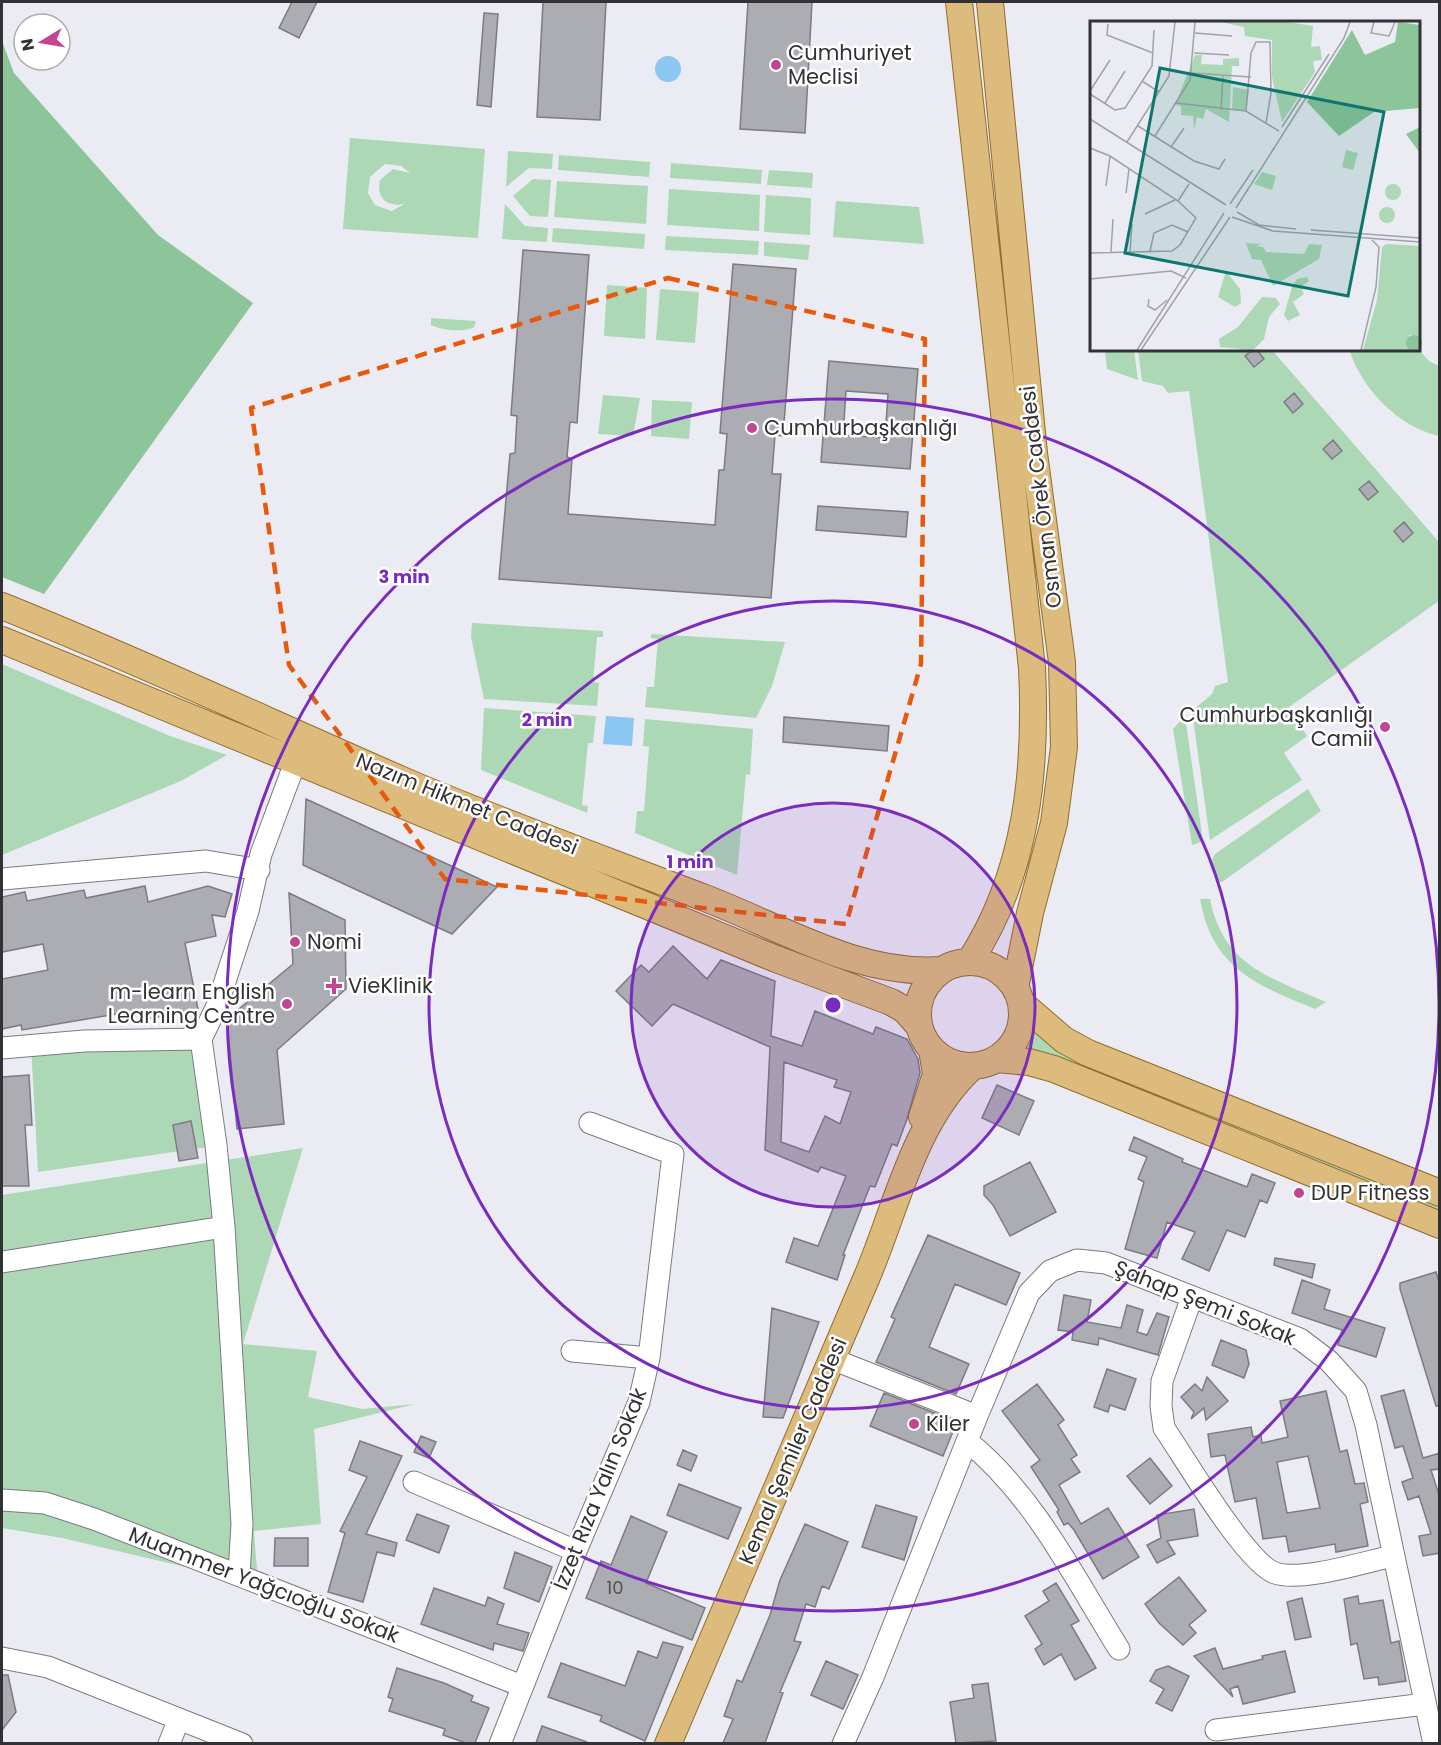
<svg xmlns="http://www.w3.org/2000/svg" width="1441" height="1745" viewBox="0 0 1441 1745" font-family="Poppins,sans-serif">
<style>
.green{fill:#add8b6;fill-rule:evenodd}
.forest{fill:#8cc599}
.water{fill:#8ac7f1}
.building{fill:#acacb3;stroke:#7c7b82;stroke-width:1.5;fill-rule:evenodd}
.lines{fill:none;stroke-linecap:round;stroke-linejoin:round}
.minor-casing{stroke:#7a7a81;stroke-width:23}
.major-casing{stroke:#926d2b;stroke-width:28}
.minor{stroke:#fff;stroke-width:21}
.major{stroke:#dcbb7c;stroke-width:26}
.marked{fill:none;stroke:#e8590c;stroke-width:4.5;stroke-dasharray:12 8;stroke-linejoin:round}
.ring{fill:none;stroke:#7b2cbf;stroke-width:3}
.poi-dot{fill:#c34592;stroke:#fff;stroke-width:2}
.labels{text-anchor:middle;stroke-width:5;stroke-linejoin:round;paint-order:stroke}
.number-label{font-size:18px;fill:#505054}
.poi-label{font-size:21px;fill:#323235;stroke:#fff;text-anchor:start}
.street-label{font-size:21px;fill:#323235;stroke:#fff}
.inset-road{fill:none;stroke:#a1a1a7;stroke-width:1.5}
.view{fill:#0f766e;fill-opacity:0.15;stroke:#0f766e;stroke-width:3}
.inset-edge{fill:none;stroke:#323235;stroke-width:3}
.centre{fill:#7b2cbf;stroke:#fff;stroke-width:3}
.ring-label{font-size:18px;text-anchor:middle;font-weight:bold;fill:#7b2cbf;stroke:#fff;stroke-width:5;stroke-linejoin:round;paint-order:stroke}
</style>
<rect width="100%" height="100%" fill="#ebebf3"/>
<path class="green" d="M350 138 485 149 478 238 343 229ZM385 164 401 166 410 173 393 169 380 180C375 199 390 209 406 203L392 211 375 205 368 193 370 177Z
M508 151 553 154 552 169 529 168 506 187Z
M559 155 650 162 649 177 558 170Z
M671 163 762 170 761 184 670 178Z
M769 170 813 173 812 188 767 185Z
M533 179 551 180 548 217 530 216 513 196Z
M557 181 648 186 646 224 554 217Z
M669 189 760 195 759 231 667 225Z
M766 195 811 198 810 235 764 232Z
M836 201 919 207 924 244 833 237Z
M505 204 525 226 548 228 547 242 502 239Z
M553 228 645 234 644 249 552 242Z
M666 236 759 241 758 255 665 250Z
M764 242 810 245 808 260 764 256Z
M607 285 647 288 645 339 604 336Z
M660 289 699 292 695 343 656 340Z
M431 318 476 321 474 327C465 333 440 330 431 325Z
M1418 349 1429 361 1439 366V436C1399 427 1363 390 1350 352V350Z
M1105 350H1134L1138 380 1107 369Z
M1138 350H1272L1439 542V601L1289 707 1307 736 1284 753 1302 780 1210 840 1192 711 1212 694 1215 686 1228 682 1189 391 1168 393 1163 386 1142 381Z
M603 395 640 398 633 436 598 434Z
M652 400 692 402 689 439 651 436Z
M472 623 603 631V637H597L593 682 599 683 597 706 484 699 471 637Z
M651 634 785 642 772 686 756 718 645 707 647 687H654L658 639 651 638Z
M2 664 170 736 227 755 181 781 2 855Z
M484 708 596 716 593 743H588L582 805 588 806 587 813 481 770Z
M1185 716 1203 841 1192 845 1173 729Z
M645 719 753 729 750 775 746 774 737 875 635 833 637 811H644L649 747 643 746Z
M1308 789 1321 811 1222 882H1216L1211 862 1215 854Z
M1200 899H1210C1223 966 1271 978 1326 1002L1315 1009C1256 985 1212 968 1200 899Z
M1033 1032 1092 1062 1439 1205V1215L1022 1053Z
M201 1039 214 1146 38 1172 31 1045Z
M303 1148 243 1344 317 1351 308 1397 362 1409 415 1404 314 1429 321 1524 254 1531 258 1584 62 1538 2 1528V1195Z"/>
<path class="forest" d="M2 41 14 73 158 235 253 303 44 594 2 577Z"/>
<path class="water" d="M655 69a13 13 0 1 1 26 0a13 13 0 1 1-26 0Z
M606 716 634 718 632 746 603 744Z"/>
<path class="building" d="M292 2H317L299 38 279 28Z
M543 2H606L600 120 537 117Z
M748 2H812L805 133 740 129Z
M484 13 498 14 491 107 477 105Z
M523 250 589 255 577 423 570 422 567 457 572 459 568 514 715 525 719 470H724L727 434 720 433 733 264 796 269 783 436 775 435 772 474H781L771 598 499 579 510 454 515 453 517 416 511 415Z
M1253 350H1257L1264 359 1254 367 1245 356Z
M829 361 918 369 910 469 821 462ZM846 391 888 394 885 438 843 435Z
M1294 393 1303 404 1293 413 1284 402Z
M1333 440 1342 451 1332 459 1323 449Z
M1369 481 1378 492 1368 500 1359 489Z
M818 506 908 512 906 537 816 530Z
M1404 522 1413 533 1403 542 1394 531Z
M784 717 889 726 887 751 783 742Z
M306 799 497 887 452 934 303 865Z
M145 886 148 902 208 886 232 894 225 917 212 915 216 936 185 943 198 1009 148 1019 146 1009 22 1030 21 1025 2 1029V979L48 970 43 944 2 952V897L25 892 27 901 84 890 86 898Z
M289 893 345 920 346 989 277 1050 284 1124 237 1129 227 1019 293 964Z
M673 946 707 979 721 960 775 981 771 1036 802 1046 815 1011 873 1034 876 1027 907 1039 918 1059 920 1073 907 1119 897 1146 892 1144 875 1187 870 1186 843 1255H845L837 1280 786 1262 794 1238 818 1246 846 1176 821 1167 818 1172 765 1150 770 1047 673 1004 652 1026 616 991 641 965 649 972ZM784 1062 837 1080 834 1087 851 1092 840 1124 825 1116 809 1152 781 1142Z
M29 1075 32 1125H25L29 1186H2V1077Z
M997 1085 1034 1101 1019 1135 982 1118Z
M191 1121 198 1158 179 1161 173 1125Z
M1134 1137 1183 1159 1182 1162 1247 1187 1252 1174 1275 1183 1267 1203 1260 1200 1245 1237 1227 1230 1209 1271 1182 1259 1195 1232 1167 1222 1157 1258 1125 1249 1144 1182 1138 1179 1147 1157 1129 1150Z
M1030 1162 1056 1212 1010 1236 993 1205 984 1195V1186Z
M928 1235 1020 1273 1006 1305 955 1284 929 1347 969 1364 956 1394 876 1362 895 1319 891 1317Z
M1275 1258 1315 1264 1312 1278 1274 1265Z
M1436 1272 1440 1285V1406H1436L1400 1289V1283Z
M1302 1280 1330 1290 1324 1309 1385 1328 1376 1357 1338 1345 1342 1330 1292 1313Z
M1064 1295 1091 1300 1087 1322 1121 1328 1127 1305 1143 1310 1137 1332 1147 1335 1157 1313 1169 1317 1158 1355 1099 1338 1098 1345 1072 1340 1073 1332 1058 1330Z
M772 1308 819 1322 783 1418 763 1417Z
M1221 1340 1246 1350 1249 1364 1244 1378 1212 1365Z
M1107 1369 1136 1379 1125 1410 1110 1405 1108 1412 1094 1407Z
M1207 1377 1228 1401 1206 1420 1204 1408 1191 1419 1194 1412 1181 1397 1195 1384 1202 1391Z
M1037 1384 1064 1420 1058 1425 1077 1455 1071 1459 1080 1472 1059 1485 1081 1524 1108 1508 1139 1557 1103 1579 1074 1530 1068 1523 1064 1525 1057 1512 1059 1510 1031 1467 1040 1460 1002 1411Z
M1404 1390 1423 1458 1440 1453V1469L1431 1470 1440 1498V1553L1423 1556 1419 1536 1431 1534 1419 1496 1408 1500 1402 1482 1413 1478 1403 1446 1395 1448 1381 1396Z
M1326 1391 1340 1452 1347 1450 1355 1484 1364 1483 1368 1502 1360 1504 1368 1546 1336 1552 1335 1544 1289 1552 1286 1536 1263 1539 1256 1498 1235 1502 1225 1455 1211 1457 1208 1434 1251 1427 1253 1437 1261 1435 1262 1443 1288 1437 1280 1401ZM1308 1456 1320 1508 1287 1513 1277 1462Z
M884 1393 957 1422 943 1456 870 1426Z
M421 1436 436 1442 429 1458 414 1452Z
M360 1441 402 1456 366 1534 397 1543 394 1556 377 1552 363 1602 328 1592 345 1533 340 1531 367 1477 349 1470Z
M683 1450 697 1456 691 1471 677 1465Z
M1150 1458 1172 1486 1150 1504 1127 1476Z
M679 1484 741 1508 728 1539 667 1515Z
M876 1505 917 1517 904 1560 862 1547Z
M1194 1509 1198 1536 1167 1541 1175 1554 1157 1563 1147 1545 1161 1538 1157 1515Z
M417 1514 449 1526 439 1553 406 1540Z
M631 1516 667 1532 646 1583 705 1608 692 1640 586 1598 601 1561 611 1565Z
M805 1524 848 1542 829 1589 822 1586 815 1607 806 1604 794 1641 801 1642 780 1692 783 1693 765 1743H723L733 1719 724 1716 737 1680 742 1682 770 1615 780 1580Z
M275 1538H308V1566H274Z
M515 1552 552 1567 539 1602 504 1588Z
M1179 1577 1206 1611 1189 1625 1196 1633 1183 1645 1159 1623 1145 1604Z
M1056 1583 1079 1621 1071 1625 1096 1668 1075 1680 1061 1654 1044 1665 1035 1649 1042 1644 1025 1616 1049 1601 1043 1591Z
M434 1588 485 1606 488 1597 504 1604 497 1624 529 1633 523 1651 494 1643 493 1650 421 1624Z
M1358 1596 1359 1604 1383 1600 1391 1643 1399 1641 1406 1681 1379 1685 1378 1677 1364 1679 1357 1643 1351 1645 1344 1599Z
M1302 1598 1311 1637 1295 1640 1287 1602Z
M663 1642 683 1647 645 1741 600 1721 602 1716 548 1697 561 1663 625 1686 638 1651 657 1658Z
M1215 1648 1223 1669 1263 1659 1262 1656 1285 1651 1295 1692 1243 1704 1238 1686 1230 1689 1233 1697 1194 1656Z
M826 1661 858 1675 843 1709 811 1695Z
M1168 1666 1189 1676 1172 1711 1156 1703 1164 1689 1150 1681 1156 1670Z
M397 1668 444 1683 473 1696 471 1701 489 1708 475 1743H466L443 1735 445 1729 389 1711 393 1699 388 1697Z
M2 1675H8L16 1712 2 1730Z
M988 1683 996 1741 956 1743 950 1702 974 1698 972 1685Z
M542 1726 587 1742V1743H536Z"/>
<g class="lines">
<g class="minor-casing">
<path id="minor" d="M2 879 206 861 259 870
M2 1048 84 1041 201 1039
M2 1262 224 1227
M1192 1297 1162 1381 1161 1406 1164 1428C1184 1457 1246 1563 1275 1573 1302 1582 1364 1562 1393 1556
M572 1351 649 1358
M832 1359 977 1416
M967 1441C1034 1495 1074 1577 1119 1649
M414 1482 576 1551
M2 1500 45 1503 94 1519 522 1686
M239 1574 242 1524 224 1227 216 1145 201 1039 217 1006 248 911 261 854 296 760
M2 1658 48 1667 242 1744
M1216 1730 1425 1704
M169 1744 179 1719
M500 1744 576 1551 639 1402 649 1358 673 1154 590 1123
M843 1744 873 1677 977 1416 1029 1293 1050 1271 1077 1260 1106 1263 1300 1339 1329 1361 1356 1391 1366 1425 1434 1744"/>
</g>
<g class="major-casing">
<path id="major" d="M959 2 1032 668C1037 770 1027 873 970 961
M990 2 1034 453 1062 662 1064 747 1054 823 1030 913 1015 988
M2 606C137 660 269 722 402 780 502 823 604 859 705 898 781 927 858 976 941 970
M2 640 776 959 891 1002 905 1010 919 1026
M918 1014a52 52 0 1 1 104 0a52 52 0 1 1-104 0Z
M1021 1003 1064 1040 1088 1053 1440 1193
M996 1059 1029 1062 1054 1069 1440 1225
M922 1117 936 1074 932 1050
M668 1744C734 1589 800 1434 866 1279 897 1207 913 1121 973 1066"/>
</g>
<use href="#minor" class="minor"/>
<use href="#major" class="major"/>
</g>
<path class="marked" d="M668 278 925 339 921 664 846 924 445 879 289 665 251 408Z"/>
<circle cx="833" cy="1005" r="202" fill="#7b2cbf" fill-opacity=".12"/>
<g class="ring">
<circle cx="833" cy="1005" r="202"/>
<circle cx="833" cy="1005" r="404"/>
<circle cx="833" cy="1005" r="606"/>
</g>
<g class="poi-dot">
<circle cx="776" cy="65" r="6"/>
<circle cx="752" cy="428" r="6"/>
<circle cx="1385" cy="727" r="6"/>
<circle cx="295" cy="942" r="6"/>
<path d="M331 977h6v6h6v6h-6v6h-6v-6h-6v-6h6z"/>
<circle cx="287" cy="1004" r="6"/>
<circle cx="1299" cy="1193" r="6"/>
<circle cx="914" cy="1424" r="6"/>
</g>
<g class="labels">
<g class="number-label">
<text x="615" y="1594">10</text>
</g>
<g class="poi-label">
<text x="788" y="60">Cumhuriyet<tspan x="788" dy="24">Meclisi</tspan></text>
<text x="764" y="435">Cumhurbaşkanlığı</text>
<text x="1373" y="722" text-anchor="end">Cumhurbaşkanlığı<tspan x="1373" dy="24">Camii</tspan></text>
<text x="307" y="949">Nomi</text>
<text x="348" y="993">VieKlinik</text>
<text x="275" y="999" text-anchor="end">m-learn English<tspan x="275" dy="24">Learning Centre</tspan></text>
<text x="1311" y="1200">DUP Fitness</text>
<text x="926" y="1431">Kiler</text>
</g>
<g class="street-label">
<text transform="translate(1041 497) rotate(-97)" y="7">Osman Örek Caddesi</text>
<text transform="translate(467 804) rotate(22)" y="7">Nazım Hikmet Caddesi</text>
<text transform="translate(1205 1303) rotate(22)" y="7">Şahap Şemi Sokak</text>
<text transform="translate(793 1451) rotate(-67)" y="7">Kemal Şemiler Caddesi</text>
<text transform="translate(600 1489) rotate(-68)" y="7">İzzet Rıza Yalın Sokak</text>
<text transform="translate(264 1585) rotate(21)" y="7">Muammer Yağcıoğlu Sokak</text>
</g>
</g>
<g transform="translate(1090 21)">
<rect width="330" height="330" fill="#ebebf3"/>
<path d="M131 1H198L223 5 221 26 230 25 232 39 223 40 225 51 192 101 182 56V19L155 15 154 6ZM105 34H112L111 43 133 44V38L149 37V45H142L139 101 116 88 113 98 107 96 104 109 103 95 91 94V85L85 84ZM143 66 159 69 156 90 142 89ZM256 129 268 132 263 149 252 146ZM172 151 186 155 182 169 164 163ZM295 171a8 8 0 1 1 16 0a8 8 0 1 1-16 0ZM289 194a8 8 0 1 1 16 0a8 8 0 1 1-16 0ZM156 222 171 223 166 225 173 226 176 231 214 233 219 223 232 224 229 238 183 265 171 239 162 238ZM296 223 330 225V315L319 314 320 329H273L287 279 292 226ZM136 250 150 268 151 282 145 286 128 276ZM217 256 219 260 211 266 214 273 203 281 210 294 198 300 194 294 202 266 207 258ZM172 276 186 277 190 283 179 296 174 318 163 329 130 326 129 318 148 306Z" fill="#add8b6"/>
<path d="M308 1 330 4V87L284 91 249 115 217 81 262 9 275 34 305 21ZM330 106V132L316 113ZM316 322a8 8 0 1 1 16 0a8 8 0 1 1-16 0Z" fill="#8cc599"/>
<path class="inset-road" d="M284 1 281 12 299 15 305 1M18 3 17 14 63 32M105 12 142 15M104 32 139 34M102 52 161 56M52 60 69 71M0 70 20 39M0 73 25 89 35 87 62 45 64 9M15 82 35 50M86 82 156 90 189 110M131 89 133 54M156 90 161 32 166 21H180L181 72 176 102M0 98 136 184M48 105 104 140 129 148 135 138M192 106 239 33M65 115 100 59 105 1M37 121 79 55 85 1M81 126 94 107M0 127 20 135 88 180 106 197 90 224 82 230 0 232M16 165 20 135M36 172 39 148M88 180 99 163M140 183 163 149M146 187 254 17 260 1M147 191 169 204 206 208M55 193 85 179M142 196 183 210 330 221M221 209 330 217M60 230 64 212 82 204 98 211M21 231 23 198M40 231 42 203M0 258 81 250 96 257M59 278 58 285 65 289 77 279M47 329 134 192M51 329 140 196M271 329 286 266 289 226 282 219"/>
<path class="view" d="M70 47 294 91 258 275 35 232Z"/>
<rect width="330" height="330" class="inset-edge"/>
</g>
<circle cx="833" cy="1005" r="9" class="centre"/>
<g class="ring-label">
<text x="404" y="583">3 min</text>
<text x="547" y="726">2 min</text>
<text x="690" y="868">1 min</text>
</g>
<rect width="1441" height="1745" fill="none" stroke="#323235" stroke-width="6"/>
<g transform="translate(42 42) rotate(259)"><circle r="28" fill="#ffffff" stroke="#adadae" stroke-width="1.5"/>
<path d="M0-4.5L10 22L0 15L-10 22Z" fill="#c34592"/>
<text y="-9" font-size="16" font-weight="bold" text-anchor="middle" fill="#323235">N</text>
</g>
</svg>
